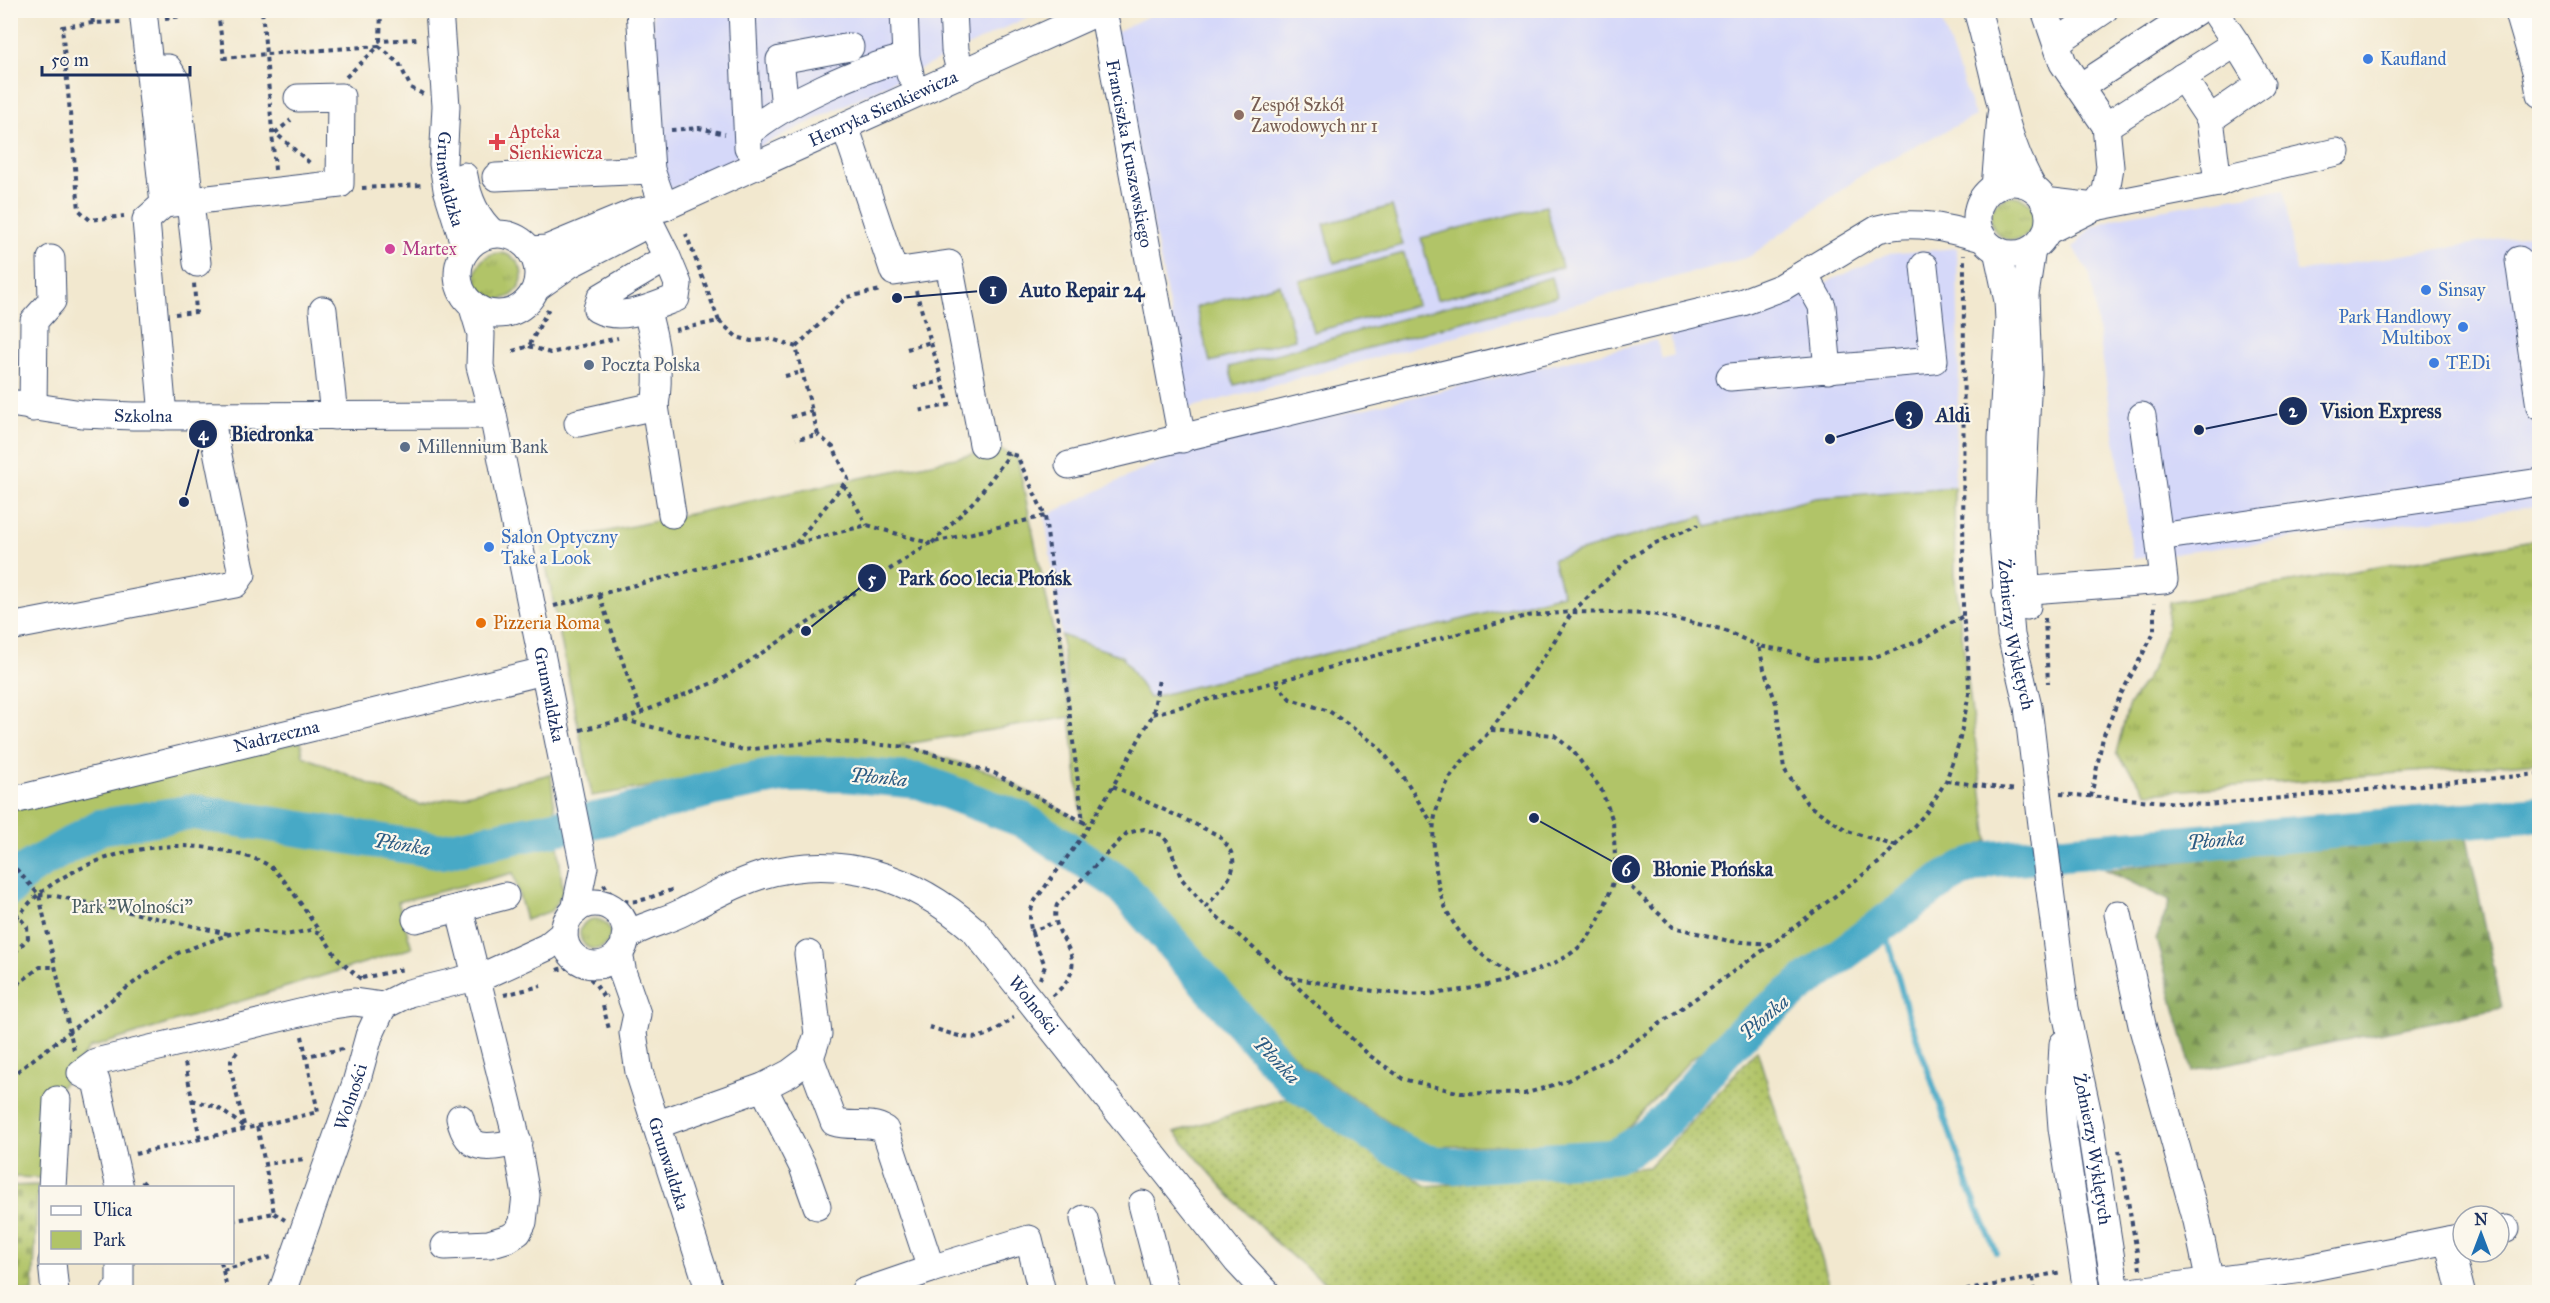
<svg xmlns="http://www.w3.org/2000/svg" width="2550" height="1303" viewBox="0 0 2550 1303" font-family="'IM FELL Great Primer',serif">
<style>
.built{fill:#d5d8f9}
.grass{fill:url(#grass-tufts);stroke:#667a62;stroke-width:1.5}
.forest{fill:url(#forest-firs);stroke:#546c5d;stroke-width:1.5}
.cemetery{fill:url(#cemetery-stones);stroke:#667a62;stroke-width:1.5}
.park{fill:#b1c467;stroke:#667a62;stroke-width:1.5;fill-rule:evenodd}
.garden{fill:url(#garden-dots);stroke:#667a62;stroke-width:1.5}
.lines{fill:none;stroke-linecap:round;stroke-linejoin:round}
.stream{stroke:#47a9c6;stroke-width:6}
.river{stroke:#47a9c6;stroke-width:36}
.minor-casing{stroke:#3b4b6f;stroke-width:29}
.path{stroke:#3b4b6f;stroke-width:4;stroke-dasharray:4.5 4.5;stroke-linecap:butt}
.minor{stroke:#fff;stroke-width:27}
.minor-bridge-casing{stroke:#3b4b6f;stroke-width:29;stroke-linecap:butt}
.minor-bridge{stroke:#fff;stroke-width:27}
.shop-dot{fill:#3f7fe0;stroke:#fbf7ec;stroke-width:2}
.education-dot{fill:#8d6e63;stroke:#fbf7ec;stroke-width:2}
.health-dot{fill:#e0444e;stroke:#fbf7ec;stroke-width:2}
.hotel-dot{fill:#d1479c;stroke:#fbf7ec;stroke-width:2}
.service-dot{fill:#5c6f8a;stroke:#fbf7ec;stroke-width:2}
.food-dot{fill:#e8710a;stroke:#fbf7ec;stroke-width:2}
.labels{text-anchor:middle;stroke-width:4.5;stroke-linejoin:round;paint-order:stroke}
.shop-label{font-size:18px;fill:#366cbe;stroke:#fbf7ec;text-anchor:start}
.education-label{font-size:18px;fill:#785e54;stroke:#fbf7ec;text-anchor:start}
.street-label{font-size:18px;fill:#1b2f5e;stroke:#fbf7ec}
.health-label{font-size:18px;fill:#be3a42;stroke:#fbf7ec;text-anchor:start}
.hotel-label{font-size:18px;fill:#b23c85;stroke:#fbf7ec;text-anchor:start}
.service-label{font-size:18px;fill:#4e5e75;stroke:#fbf7ec;text-anchor:start}
.food-label{font-size:18px;fill:#c56008;stroke:#fbf7ec;text-anchor:start}
.park-label{font-size:18px;fill:#485c61;stroke:#fbf7ec}
.water-label{font-size:20px;font-style:italic;fill:#2a5a82;stroke:#fbf7ec}
.leader{fill:none;stroke:#1b2f5e;stroke-width:2}
.callout-dot{fill:#1b2f5e;stroke:#fbf7ec;stroke-width:2}
.mark-label{font-size:18px;text-anchor:middle;font-weight:bold;fill:#fff}
.callout-label{font-size:20px;text-anchor:middle;font-weight:bold;fill:#1b2f5e;stroke:#fbf7ec;stroke-width:4.5;stroke-linejoin:round;paint-order:stroke}
</style>
<defs>
<pattern id="grass-tufts" width="24" height="20" patternUnits="userSpaceOnUse" patternTransform="scale(1.5)"><rect width="24" height="20" fill="#b1c467"/><path d="M3 7l-1-3M5 7V3M7 7l1-3M15 17l-1-3M17 17v-4M19 17l1-3" fill="none" stroke="#8fa058"/></pattern>
<pattern id="forest-firs" width="22" height="20" patternUnits="userSpaceOnUse" patternTransform="scale(1.5)"><rect width="22" height="20" fill="#8caa5c"/><path d="M5 1l3.5 6h-7zM16 11l3.5 6h-7z" fill="#728b4f"/></pattern>
<pattern id="cemetery-stones" width="16" height="16" patternUnits="userSpaceOnUse" patternTransform="scale(1.5)"><rect width="16" height="16" fill="#b1c467"/><path d="M2 7V4a2 2 0 0 1 4 0v3zM10 15v-3a2 2 0 0 1 4 0v3z" fill="#8fa058"/></pattern>
<pattern id="garden-dots" width="8" height="8" patternUnits="userSpaceOnUse" patternTransform="scale(1.5)"><rect width="8" height="8" fill="#b1c467"/><path d="M2 2h.1M6 6h.1" fill="none" stroke="#8fa058" stroke-width="1.8" stroke-linecap="round"/></pattern>
</defs>
<rect width="100%" height="100%" fill="#fbf7ec"/>
<filter id="ink" filterUnits="userSpaceOnUse"><feTurbulence type="fractalNoise" baseFrequency=".0167" numOctaves="2"/><feDisplacementMap in="SourceGraphic" scale="12" xChannelSelector="R" yChannelSelector="G"/><feConvolveMatrix kernelMatrix="1 2 1 2 8 2 1 2 1" color-interpolation-filters="sRGB"/></filter>
<filter id="wash" filterUnits="userSpaceOnUse"><feTurbulence type="fractalNoise" baseFrequency=".008" numOctaves="4" result="noise"/><feDisplacementMap in="SourceGraphic" scale="24" xChannelSelector="R" yChannelSelector="G"/><feGaussianBlur stdDeviation="1.35" result="paint"/><feColorMatrix in="noise" values="0 0 0 0 0 0 0 0 0 0 0 0 0 0 0 0 0 1.4 0 .05"/><feComposite in="paint" operator="in"/></filter>
<g filter="url(#wash)">
<rect width="100%" height="100%" fill="#f2e8cf"/>
<path class="built" d="M1161 10 1938 11 1975 116 1870 169 1749 257 1189 408 1116 32Z
M652 11H1040L669 190 662 161Z
M2285 189 2296 272 2534 234 2540 269 2539 506 2133 559 2090 275 2073 248 2091 227 2123 216Z
M1957 248 1959 373 1954 487 1815 498 1706 527 1703 516 1553 559 1563 594 1149 698 1122 656 1061 635 1045 516 1182 451 1657 340 1662 359 1674 355 1670 334 1771 308 1887 254Z"/>
<path class="grass" d="M1991 218a22 22 0 1 1 44 0a22 22 0 1 1-44 0Z
M476 276a23 23 0 1 1 46 0a23 23 0 1 1-46 0Z
M2539 539V762L2147 793 2116 753 2128 707 2151 671 2167 627 2169 603Z
M580 934a15 15 0 1 1 30 0a15 15 0 1 1-30 0Z"/>
<path class="forest" d="M2465 828 2502 1008 2192 1071 2156 939 2170 901 2106 870Z"/>
<path class="cemetery" d="M38 1185 33 1292H11V1186Z"/>
<path class="park" d="M1392 206 1403 245 1334 263 1324 224Z
M1546 206 1562 267 1437 300 1421 238Z
M1404 253 1417 305 1313 332 1300 281Z
M1552 277 1557 296 1234 385 1229 367Z
M1280 284 1295 339 1210 362 1196 307Z
M998 449 1017 456 1069 707 1061 635 1122 656 1149 698 1563 594 1553 559 1703 516 1707 527 1815 498 1954 487 1955 579 1988 841 1965 851 1690 1060 1615 1142 1425 1147 1301 1063 1125 875 1026 813 922 771 799 762 592 796 542 545ZM1070 717 1082 822 994 773 900 745Z
M301 741 303 756 420 805 551 774 563 893 551 911 526 920 513 873 398 902 412 948 90 1048 53 1097 42 1178 11 1177 10 810Z"/>
<path class="garden" d="M1757 1050 1832 1292H1340C1274 1250 1225 1191 1175 1132L1292 1096 1427 1186 1649 1167Z"/>
<g class="lines">
<path class="stream" d="M1884 924 1907 1011 1971 1193 1996 1252"/>
<path class="river" d="M10 888 26 870 100 827 193 812 442 851 610 817 714 788 781 775 845 774 919 781 1023 820 1119 883 1291 1079 1392 1147 1426 1162 1454 1166 1611 1157C1669 1136 1703 1066 1749 1027 1809 976 1875 931 1938 883L1962 869 1991 859 2540 814"/>
</g>
</g>
<g filter="url(#ink)">
<g class="lines">
<g class="minor-casing">
<g id="minor">
<path d="M143 10 164 204 146 220 163 416"/>
<path id="s1" d="M439 10 446 106 443 164 447 189 466 250"/>
<path d="M640 10 651 170 664 207"/>
<path d="M742 10 748 147"/>
<path d="M904 10 906 58 910 74"/>
<path d="M953 10 955 50 961 75"/>
<path id="s2" d="M1103 10 1182 439"/>
<path d="M1977 10C1995 69 2002 135 2033 188"/>
<path d="M2045 10 2063 63 2106 126 2110 167 2106 191 2095 207 2047 231"/>
<path d="M2518 10 2536 71 2540 94"/>
<path d="M2057 42 2104 10"/>
<path d="M150 68H168L176 81 197 263"/>
<path d="M2182 77 2210 119 2261 84 2236 43"/>
<path d="M2080 87 2198 10"/>
<path d="M785 107 780 60 850 47"/>
<path d="M2210 119 2218 183"/>
<path d="M845 126 894 272 949 264 983 444"/>
<path d="M2106 126 2236 43 2214 10"/>
<path d="M748 133C784 103 860 68 906 58"/>
<path d="M464 176C468 199 476 218 494 234"/>
<path d="M496 177 651 170"/>
<circle cx="2013" cy="218" r="36"/>
<path d="M1995 188 2001 115"/>
<path d="M2044 201 2095 207 2218 183 2238 175 2336 152"/>
<path d="M164 204 340 184 341 97 298 98"/>
<path d="M644 211 666 255 658 263 601 297 597 309C621 322 652 307 676 298L678 284 666 255"/>
<circle cx="498" cy="274" r="40"/>
<path id="s3" d="M530 250 547 249 636 212 664 207 1102 10"/>
<path id="s4" d="M1997 250 2008 301 2009 320 2002 438V529L2011 635 2028 707 2036 775"/>
<path d="M2519 260 2540 407"/>
<path d="M1804 274 1822 306 1828 370"/>
<path d="M536 288 570 264 636 230"/>
<path id="s5" d="M472 304 481 334 480 366 493 415 584 867 575 911"/>
<path d="M323 310 334 416"/>
<path d="M1730 377 1934 360 1924 266"/>
<path id="s6" d="M10 403 82 414 133 416 493 415"/>
<path d="M655 406 672 514"/>
<path d="M33 408 34 321 52 301 51 259"/>
<path d="M2142 416 2159 537"/>
<path d="M578 423 655 406C660 374 656 340 646 310"/>
<path d="M1069 465 1743 302 1782 287 1878 229C1914 219 1947 228 1982 238"/>
<path d="M2006 592 2164 580 2159 537 2540 482"/>
<path d="M2027 606 2022 502 2028 373 2025 295 2032 249"/>
<path d="M10 627 235 584 242 574 210 416"/>
<path id="s7" d="M10 801 544 671"/>
<path id="s8" d="M2049 883 2065 1008 2090 1124 2116 1292"/>
<circle cx="595" cy="934" r="31"/>
<path d="M2118 914 2142 1025 2197 1221 2210 1282"/>
<path d="M416 919 505 896"/>
<path id="s9" d="M625 938C643 924 664 922 683 912 709 898 734 884 762 875 841 852 914 877 974 930L1237 1261 1266 1292"/>
<path id="s10" d="M619 953 623 974 637 1014 633 1033 639 1072 710 1292"/>
<path d="M2063 1044 2060 1101 2062 1128 2087 1292"/>
<path d="M810 1058 834 1122C851 1128 870 1120 885 1130L931 1269"/>
<path d="M763 1087 803 1167 817 1206"/>
<path d="M460 1118C468 1154 488 1148 518 1142"/>
<path d="M656 1125 763 1087 790 1073 810 1058 818 1034 808 954"/>
<path d="M52 1188 57 1100"/>
<path d="M120 1188 96 1081 81 1073 96 1062 333 1005 354 1002 383 1006"/>
<path d="M1142 1204 1165 1292"/>
<path d="M1084 1219 1103 1292"/>
<path d="M2499 1230 2506 1229"/>
<path d="M2448 1240 2461 1292"/>
<path d="M445 1246 489 1244 509 1238 518 1232 523 1222 526 1195 514 1127 459 908"/>
<path d="M52 1262 55 1292"/>
<path d="M115 1292 120 1287V1262"/>
<path id="s11" d="M282 1292 356 1083 369 1036 383 1006 409 993 488 974 547 947 564 933"/>
<path d="M864 1292 931 1269 1029 1239 1042 1292"/>
<path d="M2130 1292 2303 1269 2463 1237"/>
</g>
</g>
<path class="path" d="M91 10 93 23 121 22
M381 10 380 41 418 39
M165 18 218 12 224 58 266 54 262 10
M93 23 62 27 79 210 90 220 124 216
M346 77 379 46 399 63 411 88 423 94
M272 130 311 164
M671 130 699 128 725 134
M275 133 291 120
M275 170 266 54 379 46 380 41
M362 188 423 185
M916 291 949 405 917 411
M175 314 196 312 194 283
M719 321 737 337 751 341 772 339 796 347 818 435 796 439
M675 330 719 321 686 234
M529 346 550 353 618 338
M796 347 847 297 881 290
M907 349 931 342
M513 351 529 346 550 306
M785 376 802 372
M914 388 942 381
M791 417 812 411
M1004 452 1017 456 1045 516 1083 822 1089 825
M844 485 867 525
M796 543 848 479 833 447 818 435
M932 543 976 499 1010 454
M599 595 641 713
M554 606 867 525 929 543
M2045 618 2048 683
M1276 683 1290 699 1329 711 1378 746 1405 780 1432 823
M1153 714 1526 616 1572 612 1630 558 1653 544 1698 525
M624 720 744 750 825 741 909 747 994 773 1083 822
M580 730 623 720 722 679 930 543 1045 516
M1491 730 1554 735 1573 751 1601 789 1613 821 1616 873
M1946 781 2016 790
M1113 786 1218 835C1249 865 1227 881 1206 907L1288 978 1369 1055 1403 1079 1461 1093 1524 1094 1566 1081 1613 1057 1772 944 1881 861 1926 813 1946 781 1959 743 1969 694 1968 652 1963 616 1964 255
M2060 794 2206 805 2540 774
M2091 797 2103 737 2121 694 2154 633V603
M1896 846 1848 831 1808 805 1784 769 1776 703 1764 669 1759 646 1783 650 1816 660 1872 658 1922 640 1963 616
M10 862 39 895 74 1050
M604 884C620 915 649 897 674 889
M39 895 56 896 229 934
M10 905 27 927 28 938 10 958
M10 925C20 915 28 903 39 894 90 853 166 836 230 852 245 856 262 859 273 869 290 884 306 913 320 932
M1030 932 1050 924
M557 970C578 962 595 980 604 998L607 996
M362 978 404 969
M1289 978C1326 983 1364 991 1402 994 1445 998 1555 976 1583 943 1601 923 1608 897 1616 873L1673 927 1729 941 1771 944
M1514 978C1465 945 1439 920 1435 859 1432 828 1432 818 1444 789 1455 765 1476 748 1492 728 1521 691 1548 653 1572 612L1652 614 1721 629 1759 646
M1040 979 1045 966C1037 943 1023 926 1034 902L1082 837 1113 786 1153 714 1159 679
M10 990 40 967H55
M504 995 541 986
M1052 996C1101 957 1045 939 1057 905L1127 833 1144 829 1162 835 1169 844 1181 878 1206 907
M603 1006 609 1029
M929 1027C972 1040 977 1046 1014 1017
M302 1036 306 1056
M237 1052 231 1060V1071L245 1129
M185 1063 200 1139
M10 1077 140 978 178 953 230 934 249 930 286 935 311 930 321 933 338 959 362 980
M192 1100 217 1107 243 1126
M257 1126 318 1112 306 1056 343 1049
M2119 1150 2140 1269
M135 1154 257 1126 265 1164
M142 1181 148 1188
M274 1213 285 1220
M232 1221 274 1213 265 1164 305 1159
M221 1262 228 1292
M223 1270 271 1257
M2033 1278 2035 1292
M1957 1292 2062 1272"/>
<use href="#minor" class="minor"/>
<g class="minor-bridge-casing">
<path id="minor-bridge" d="M2036 775 2049 883"/>
</g>
<use href="#minor-bridge" class="minor-bridge"/>
</g>
</g>
<g class="shop-dot">
<circle cx="2368" cy="59" r="6"/>
<circle cx="2426" cy="290" r="6"/>
<circle cx="2463" cy="327" r="6"/>
<circle cx="2434" cy="363" r="6"/>
<circle cx="489" cy="547" r="6"/>
</g>
<circle class="education-dot" cx="1239" cy="115" r="6"/>
<path class="health-dot" d="M494 133h6v6h6v6h-6v6h-6v-6h-6v-6h6z"/>
<circle class="hotel-dot" cx="390" cy="249" r="6"/>
<g class="service-dot">
<circle cx="589" cy="365" r="6"/>
<circle cx="405" cy="447" r="6"/>
</g>
<circle class="food-dot" cx="481" cy="623" r="6"/>
<g class="labels">
<g class="shop-label">
<text x="2380" y="65">Kaufland</text>
<text x="2438" y="296">Sinsay</text>
<text x="2451" y="323" text-anchor="end">Park Handlowy<tspan x="2451" dy="21">Multibox</tspan></text>
<text x="2446" y="369">TEDi</text>
<text x="501" y="543">Salon Optyczny<tspan x="501" dy="21">Take a Look</tspan></text>
</g>
<g class="education-label">
<text x="1251" y="111">Zespół Szkół<tspan x="1251" dy="21">Zawodowych nr 1</tspan></text>
</g>
<g class="street-label">
<text dy="6" stroke="none"><textPath href="#s3" startOffset="382">Henryka Sienkiewicza</textPath></text>
<text dy="6" stroke="none"><textPath href="#s2" startOffset="146">Franciszka Kruszewskiego</textPath></text>
<text dy="6" stroke="none"><textPath href="#s1" startOffset="170">Grunwaldzka</textPath></text>
<text dy="6" stroke="none"><textPath href="#s6" startOffset="134">Szkolna</textPath></text>
<text dy="6" stroke="none"><textPath href="#s4" startOffset="387">Żołnierzy Wyklętych</textPath></text>
<text dy="6" stroke="none"><textPath href="#s5" startOffset="399">Grunwaldzka</textPath></text>
<text dy="6" stroke="none"><textPath href="#s7" startOffset="274">Nadrzeczna</textPath></text>
<text dy="6" stroke="none"><textPath href="#s9" startOffset="476">Wolności</textPath></text>
<text dy="6" stroke="none"><textPath href="#s11" startOffset="207">Wolności</textPath></text>
<text dy="6" stroke="none"><textPath href="#s8" startOffset="270">Żołnierzy Wyklętych</textPath></text>
<text dy="6" stroke="none"><textPath href="#s10" startOffset="219">Grunwaldzka</textPath></text>
</g>
<g class="health-label">
<text x="509" y="138">Apteka<tspan x="509" dy="21">Sienkiewicza</tspan></text>
</g>
<g class="hotel-label">
<text x="402" y="255">Martex</text>
</g>
<g class="service-label">
<text x="601" y="371">Poczta Polska</text>
<text x="417" y="453">Millennium Bank</text>
</g>
<g class="food-label">
<text x="493" y="629">Pizzeria Roma</text>
</g>
<g class="park-label">
<text x="132" y="913">Park "Wolności"</text>
</g>
<g class="water-label">
<text transform="translate(879 777) rotate(5)" y="7">Płonka</text>
<text transform="translate(2216 840) rotate(-5)" y="7">Płonka</text>
<text transform="translate(402 844) rotate(9)" y="7">Płonka</text>
<text transform="translate(1764 1017) rotate(-41)" y="7">Płonka</text>
<text transform="translate(1277 1060) rotate(46)" y="7">Płonka</text>
</g>
</g>
<path class="leader" d="M897 298L993 290M2199 430L2293 411M1830 439L1909 415M184 502L203 434M806 631L872 578M1534 818L1626 869"/>
<g class="callout-dot">
<circle cx="897" cy="298" r="6"/>
<circle cx="2199" cy="430" r="6"/>
<circle cx="1830" cy="439" r="6"/>
<circle cx="184" cy="502" r="6"/>
<circle cx="806" cy="631" r="6"/>
<circle cx="1534" cy="818" r="6"/>
<circle cx="993" cy="290" r="15"/>
<circle cx="2293" cy="411" r="15"/>
<circle cx="1909" cy="415" r="15"/>
<circle cx="203" cy="434" r="15"/>
<circle cx="872" cy="578" r="15"/>
<circle cx="1626" cy="869" r="15"/>
</g>
<g class="mark-label">
<text x="993" y="296">1</text>
<text x="2293" y="417">2</text>
<text x="1909" y="421">3</text>
<text x="203" y="440">4</text>
<text x="872" y="585">5</text>
<text x="1626" y="876">6</text>
</g>
<g class="callout-label">
<text x="1082" y="297">Auto Repair 24</text>
<text x="2381" y="418">Vision Express</text>
<text x="1953" y="422">Aldi</text>
<text x="272" y="441">Biedronka</text>
<text x="985" y="585">Park 600 lecia Płońsk</text>
<text x="1713" y="876">Błonie Płońska</text>
</g>
<rect width="2550" height="1303" fill="none" stroke="#fbf7ec" stroke-width="36"/>
<rect x="39" y="1186" width="195" height="78" fill="#fbf7ec" stroke="#a1a7b3" stroke-width="1.5"/>
<rect x="51" y="1206" width="30" height="9" fill="#ffffff" stroke="#a1a7b3" stroke-width="1.5"/>
<text x="93" y="1216" font-size="18" fill="#1b2f5e">Ulica</text>
<rect x="51" y="1231" width="30" height="18" fill="#b1c467" stroke="#a1a7b3" stroke-width="1.5"/>
<text x="93" y="1246" font-size="18" fill="#1b2f5e">Park</text>
<g transform="translate(2481 1234)"><circle r="28" fill="#fbf7ec" stroke="#a1a7b3" stroke-width="1.5"/>
<path d="M0-4.5L10 22L0 15L-10 22Z" fill="#1f6fb2"/>
<text y="-9" font-size="16" font-weight="bold" text-anchor="middle" fill="#1b2f5e">N</text>
</g>
<path d="M42 66v9h148v-9" fill="none" stroke="#1b2f5e" stroke-width="3"/>
<text x="51" y="66" font-size="18" fill="#1b2f5e" stroke="#fbf7ec" stroke-width="4.5" paint-order="stroke">50 m</text>
</svg>
